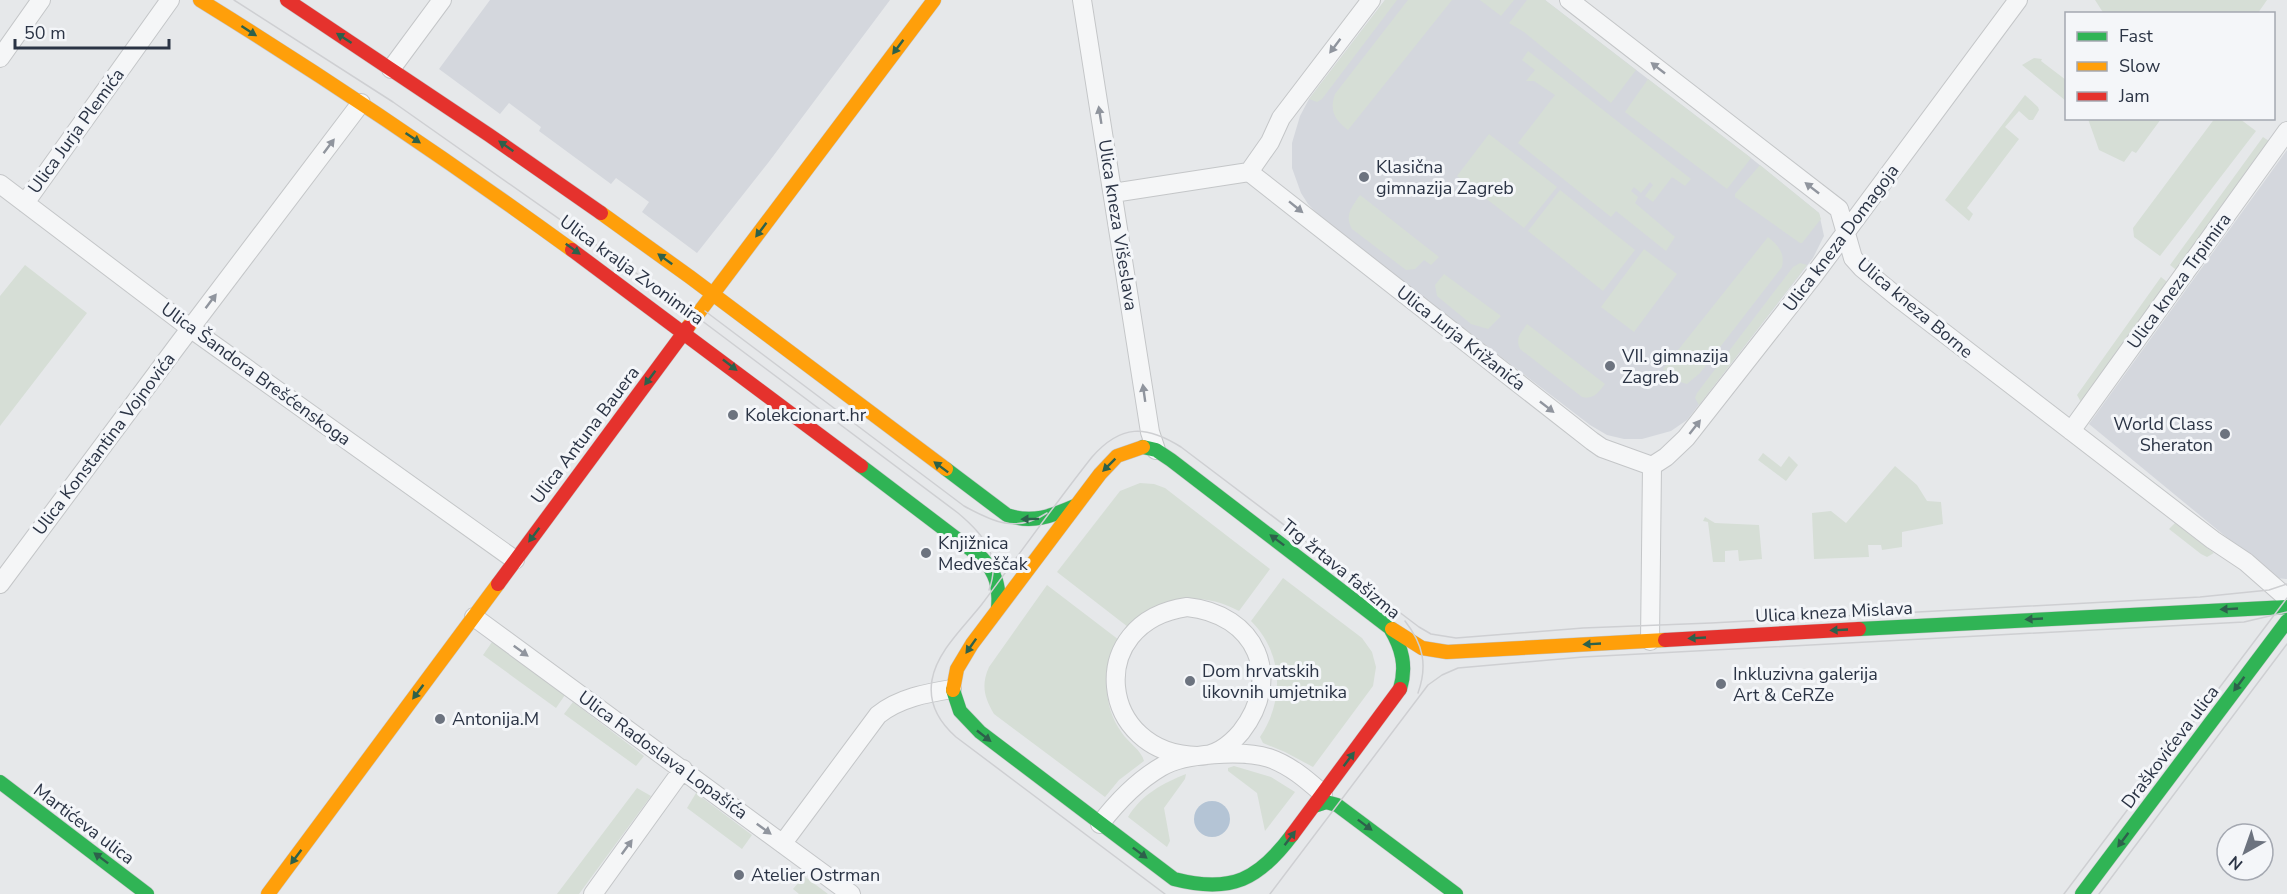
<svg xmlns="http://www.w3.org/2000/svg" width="2287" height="894" viewBox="0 0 2287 894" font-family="'Nunito Sans',sans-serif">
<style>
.built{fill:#d4d7dd}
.green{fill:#d6ded6}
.water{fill:#b4c4d5}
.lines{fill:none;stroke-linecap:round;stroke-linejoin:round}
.street-casing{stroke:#c4c6c8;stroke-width:20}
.fast-casing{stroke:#c4c6c8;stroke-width:15}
.slow-casing{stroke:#c4c6c8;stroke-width:15}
.jam-casing{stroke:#c4c6c8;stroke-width:15}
.street{stroke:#f5f6f7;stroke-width:18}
.fast{stroke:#30b455;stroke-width:14}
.slow{stroke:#ff9f0a;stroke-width:14}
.jam{stroke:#e5322d;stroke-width:14}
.tram{stroke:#cecfd2;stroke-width:1.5}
.oneway{fill:#2d614b}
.oneway2{fill:#90959e}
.poi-dot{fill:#6c737f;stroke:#f4f6f9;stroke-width:2}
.labels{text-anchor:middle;stroke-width:6;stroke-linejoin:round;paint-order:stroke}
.street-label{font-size:18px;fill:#2b3445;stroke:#f4f6f9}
.poi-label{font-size:18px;fill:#2b3445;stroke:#f4f6f9;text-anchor:start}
</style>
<rect width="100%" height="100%" fill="#e6e8ea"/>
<path class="built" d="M490 0H890L768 163 697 253 642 212 649 202 616 178 611 184 539 131 541 127 509 103 500 114 439 69Z
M1385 0H1545L1751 158 1819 213 1824 236 1813 258 1687 420 1671 431 1642 439H1624L1607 435 1590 425 1326 223 1308 204 1301 193 1292 168V143L1300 116 1309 99Z
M2287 150V579H2286L2276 578 2089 424Z"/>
<path class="green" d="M1385 0H1397L1322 99 1317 102 1309 99Z
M1408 0H1452L1348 130C1335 120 1329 111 1335 94Z
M1480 0H1514L1501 16Z
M1527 0H1545L1636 70 1611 103 1524 32 1509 23Z
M2095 0H2267L2258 13 2104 14Z
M1528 51 1691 179 1685 186 1672 177 1653 202 1645 196 1653 185 1650 182 1641 193 1634 187 1631 191 1638 197 1635 203 1675 237 1666 251 1616 211 1611 217 1518 143 1555 95 1534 81H1526L1535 70 1522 60Z
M2034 58 2042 59 2041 61 2066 80V101L2022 65Z
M1648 79 1751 158 1727 189 1625 112Z
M2025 95 2038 107 2039 110 2033 120H2029L2019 111 2005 127 2019 139 1967 208 1973 214 1969 221 1945 200Z
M2215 118 2240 119 2256 131 2160 256 2134 237 2133 228Z
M2088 119H2161L2136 153 2132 151 2124 162 2099 150Z
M1489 134 1557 187 1524 228 1457 176Z
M2263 137 2272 143 2180 273 2170 265Z
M1760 165 1819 213 1821 219 1802 243H1800L1735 197V194Z
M1560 190 1635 250 1603 291 1528 231Z
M1360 195 1439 257 1431 265 1424 260 1415 269 1406 270 1352 229C1344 215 1352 207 1360 195Z
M1768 237C1779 246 1785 253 1782 267L1700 373 1687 384 1677 381 1663 369Z
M1644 249 1677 274 1634 332 1601 307Z
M1800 263 1807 265 1699 405 1695 398 1697 393 1793 267Z
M25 265 87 313 0 426V296Z
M1444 274 1501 316 1488 329 1471 324 1437 296 1435 285Z
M2161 277 2171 285 2082 404 2077 395Z
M1527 324 1605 384C1599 392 1593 400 1582 397L1520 349C1515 338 1521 333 1527 324Z
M1763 453 1781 467 1789 456 1798 465 1786 481 1758 460Z
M1895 466 1917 485 1927 501 1941 502 1943 524 1902 532V547L1882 550 1881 545H1868L1869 557 1814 559 1812 513 1831 511 1846 523Z
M1140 483 1154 484 1165 488 1270 569 1239 611C1202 591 1157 595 1128 627L1057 572 1120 491Z
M1705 517 1715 523 1759 525 1762 559 1739 561 1738 550 1725 551V562H1713L1708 522 1703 521Z
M2175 523 2214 553 2207 557 2201 554 2169 529Z
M1283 578 1362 638 1372 652 1376 667 1373 686 1313 767 1285 752 1263 743 1260 737C1285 700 1283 653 1251 621Z
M1047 585 1119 640C1102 667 1102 706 1122 733 1128 742 1142 751 1144 761L1119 780 1105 797 994 714C984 697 981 685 989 667Z
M492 642 565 695 556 708 483 655Z
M573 702 644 756 636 766 564 714Z
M1234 766 1271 777 1295 792 1265 831 1257 793 1228 771V768Z
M1186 774 1185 779 1164 808 1170 841 1167 847 1128 817C1141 795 1163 783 1186 774Z
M637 788 651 796 579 894H557Z
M696 793 752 835 742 849 687 808Z
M804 876 828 894H799L793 889Z"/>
<path class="water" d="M1194 819a18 18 0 1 1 36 0a18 18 0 1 1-36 0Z"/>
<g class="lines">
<g class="street-casing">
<path id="street" d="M1082 0 1150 432 1156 450
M1569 0 1839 209 1853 258 1862 268 1896 296 2213 540 2246 562 2287 598
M0 58 41 0
M391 69 442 0
M1249 172 1270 142 1281 118 1371 0
M0 184 190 328 515 560
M1113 193 1249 172 1592 441 1602 448 1652 466
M25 203 170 0
M2071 431 2287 131
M1652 466 1666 457 1686 438 1814 275 2018 0
M0 584 177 346 361 103
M1187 607C1256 614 1284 677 1241 732 1230 745 1216 756 1198 756 1098 755 1083 622 1187 607Z
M474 617 851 894
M1650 641 1652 466
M1100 824C1117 802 1137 781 1161 767 1184 753 1243 750 1269 758 1290 765 1307 780 1323 794
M783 843 878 715C899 698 927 693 952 689
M593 894 683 769"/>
</g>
<g class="fast-casing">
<path id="fast" d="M1143 447 1156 450 1171 460 1390 628C1402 648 1407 666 1400 689
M861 466 982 558C996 573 1000 587 998 608
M946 469 1007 515C1032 524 1052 516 1075 506
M1859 629 2287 607
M953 690 960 711 980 732 1174 879C1232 894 1259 879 1292 835
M0 782 147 894
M1314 806 1326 802 1337 805 1456 894
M2082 894 2287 621"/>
</g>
<g class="slow-casing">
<path id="slow" d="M200 0C328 79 451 162 572 250
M601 213 690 277 946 469
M688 327 934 0
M1392 629 1422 648 1447 652 1665 640
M953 690 957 669 972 644 1100 474 1117 456 1143 447
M268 894 498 584"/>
</g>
<g class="jam-casing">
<path id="jam" d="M287 0 489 135 601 213
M572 250 861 466
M498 584 688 327
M1665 640 1859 629
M1292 835 1400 689"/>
</g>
<use href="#street" class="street"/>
<use href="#fast" class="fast"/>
<use href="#slow" class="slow"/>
<use href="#jam" class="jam"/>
<path class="tram" d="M234 0 393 102 673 299 958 513C983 534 1002 555 989 590
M705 311 964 506C993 522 1016 533 1047 513
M1405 621C1423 644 1428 665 1418 693
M1165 894 956 737C939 722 928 703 932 680 937 651 965 626 982 604 1019 555 1054 505 1092 457 1121 424 1146 425 1181 447L1419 627 1431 634 1456 638 1583 628 1711 623 2200 597 2269 590 2287 584
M1270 894 1428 685 1442 675 1458 668 1583 657 2244 622 2287 612
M2064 894 2287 598
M2099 894 2287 644"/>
</g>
<defs><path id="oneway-solid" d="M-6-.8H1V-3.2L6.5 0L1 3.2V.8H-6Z" transform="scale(1.5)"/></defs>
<g class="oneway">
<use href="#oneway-solid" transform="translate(249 31) rotate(33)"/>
<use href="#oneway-solid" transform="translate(344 38) rotate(-147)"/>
<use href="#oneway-solid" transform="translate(898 47) rotate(127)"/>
<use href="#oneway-solid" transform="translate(413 138) rotate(34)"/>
<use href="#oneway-solid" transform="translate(506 146) rotate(-145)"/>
<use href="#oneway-solid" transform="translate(761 230) rotate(127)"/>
<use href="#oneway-solid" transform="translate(573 249) rotate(36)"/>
<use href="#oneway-solid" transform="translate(665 259) rotate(-144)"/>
<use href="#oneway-solid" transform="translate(730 365) rotate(38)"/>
<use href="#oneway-solid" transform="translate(650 378) rotate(127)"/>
<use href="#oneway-solid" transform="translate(1109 465) rotate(135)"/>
<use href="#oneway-solid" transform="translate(941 467) rotate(-143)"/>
<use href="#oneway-solid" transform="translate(1030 519) rotate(179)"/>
<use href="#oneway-solid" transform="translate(534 535) rotate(127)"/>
<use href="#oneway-solid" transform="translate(1277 540) rotate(-143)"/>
<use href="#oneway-solid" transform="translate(2229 609) rotate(177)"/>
<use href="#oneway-solid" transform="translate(2034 619) rotate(177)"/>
<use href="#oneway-solid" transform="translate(1839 630) rotate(177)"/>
<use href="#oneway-solid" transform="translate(1697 638) rotate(177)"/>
<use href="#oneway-solid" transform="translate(1592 644) rotate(177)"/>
<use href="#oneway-solid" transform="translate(971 646) rotate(125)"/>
<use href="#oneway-solid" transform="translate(2239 684) rotate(127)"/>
<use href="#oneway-solid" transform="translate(418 692) rotate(127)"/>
<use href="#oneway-solid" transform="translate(984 736) rotate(38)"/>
<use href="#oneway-solid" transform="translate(1349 759) rotate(-53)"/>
<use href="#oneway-solid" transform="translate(1365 825) rotate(37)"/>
<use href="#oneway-solid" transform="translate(1290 838) rotate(-53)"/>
<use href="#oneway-solid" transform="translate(2123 840) rotate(127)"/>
<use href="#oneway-solid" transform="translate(1140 853) rotate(37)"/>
<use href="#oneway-solid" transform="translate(296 857) rotate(127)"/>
<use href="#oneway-solid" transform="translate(101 858) rotate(-143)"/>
</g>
<g class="oneway2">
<use href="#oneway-solid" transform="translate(1335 46) rotate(127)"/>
<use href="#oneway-solid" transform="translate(1658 68) rotate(-142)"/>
<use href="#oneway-solid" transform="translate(1100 115) rotate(-99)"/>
<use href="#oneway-solid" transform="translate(329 146) rotate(-53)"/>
<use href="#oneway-solid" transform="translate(1812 188) rotate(-142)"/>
<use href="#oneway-solid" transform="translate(1296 207) rotate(39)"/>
<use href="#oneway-solid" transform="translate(211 301) rotate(-53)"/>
<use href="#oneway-solid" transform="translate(1144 393) rotate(-98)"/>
<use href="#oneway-solid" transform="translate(1547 407) rotate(38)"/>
<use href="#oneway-solid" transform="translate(1695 427) rotate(-52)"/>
<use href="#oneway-solid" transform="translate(521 651) rotate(36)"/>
<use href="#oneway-solid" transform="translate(764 829) rotate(36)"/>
<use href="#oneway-solid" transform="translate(627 847) rotate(-54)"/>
</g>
<g class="poi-dot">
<circle cx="1364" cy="177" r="6"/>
<circle cx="1610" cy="366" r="6"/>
<circle cx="733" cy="415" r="6"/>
<circle cx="2225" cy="434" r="6"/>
<circle cx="926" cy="553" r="6"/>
<circle cx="1190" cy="681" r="6"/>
<circle cx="1721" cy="684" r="6"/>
<circle cx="440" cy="719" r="6"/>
<circle cx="739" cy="875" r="6"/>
</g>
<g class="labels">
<g class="street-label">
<text transform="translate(76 131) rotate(-54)" y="6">Ulica Jurja Plemića</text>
<text transform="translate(1118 225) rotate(81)" y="6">Ulica kneza Višeslava</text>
<text transform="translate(1841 238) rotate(-53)" y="6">Ulica kneza Domagoja</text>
<text transform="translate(632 270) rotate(36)" y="6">Ulica kralja Zvonimira</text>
<text transform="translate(2179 281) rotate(-54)" y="6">Ulica kneza Trpimira</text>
<text transform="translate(1915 308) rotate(40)" y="6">Ulica kneza Borne</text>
<text transform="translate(1461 338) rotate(38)" y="6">Ulica Jurja Križanića</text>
<text transform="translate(256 374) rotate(36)" y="6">Ulica Šandora Brešćenskoga</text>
<text transform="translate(585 435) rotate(-53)" y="6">Ulica Antuna Bauera</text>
<text transform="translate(104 444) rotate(-53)" y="6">Ulica Konstantina Vojnovića</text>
<text transform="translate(1341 569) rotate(39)" y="6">Trg žrtava fašizma</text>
<text transform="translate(1834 612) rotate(-3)" y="6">Ulica kneza Mislava</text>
<text transform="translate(2170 747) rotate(-53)" y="6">Draškovićeva ulica</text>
<text transform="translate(663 755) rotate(36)" y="6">Ulica Radoslava Lopašića</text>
<text transform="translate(84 824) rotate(37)" y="6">Martićeva ulica</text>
</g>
<g class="poi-label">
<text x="1376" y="173">Klasična<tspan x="1376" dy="21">gimnazija Zagreb</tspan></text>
<text x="1622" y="362">VII. gimnazija<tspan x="1622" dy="21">Zagreb</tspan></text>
<text x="745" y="421">Kolekcionart.hr</text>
<text x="2213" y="430" text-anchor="end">World Class<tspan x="2213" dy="21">Sheraton</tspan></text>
<text x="938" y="549">Knjižnica<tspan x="938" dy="21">Medveščak</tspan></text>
<text x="1202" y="677">Dom hrvatskih<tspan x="1202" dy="21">likovnih umjetnika</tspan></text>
<text x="1733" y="680">Inkluzivna galerija<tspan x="1733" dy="21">Art &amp; CeRZe</tspan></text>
<text x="452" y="725">Antonija.M</text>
<text x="751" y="881">Atelier Ostrman</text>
</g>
</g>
<rect x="2065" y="12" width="210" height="108" fill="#f4f6f9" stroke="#a4a8b1" stroke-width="1.5"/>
<rect x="2077" y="32" width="30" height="9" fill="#30b455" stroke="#a4a8b1" stroke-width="1.5"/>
<text x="2119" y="42" font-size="18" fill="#2b3445">Fast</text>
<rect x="2077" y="62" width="30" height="9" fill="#ff9f0a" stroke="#a4a8b1" stroke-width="1.5"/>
<text x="2119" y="72" font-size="18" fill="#2b3445">Slow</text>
<rect x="2077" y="92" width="30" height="9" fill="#e5322d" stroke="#a4a8b1" stroke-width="1.5"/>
<text x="2119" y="102" font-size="18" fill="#2b3445">Jam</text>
<g transform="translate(2245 852) rotate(220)"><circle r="28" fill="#f4f6f9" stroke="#a4a8b1" stroke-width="1.5"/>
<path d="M0-4.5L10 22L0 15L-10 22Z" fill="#6c737f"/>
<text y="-9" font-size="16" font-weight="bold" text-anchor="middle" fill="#2b3445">N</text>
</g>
<path d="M15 39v9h154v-9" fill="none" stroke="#2b3445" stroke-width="3"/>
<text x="24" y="39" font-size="18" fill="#2b3445" stroke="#f4f6f9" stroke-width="4.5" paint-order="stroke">50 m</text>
</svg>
